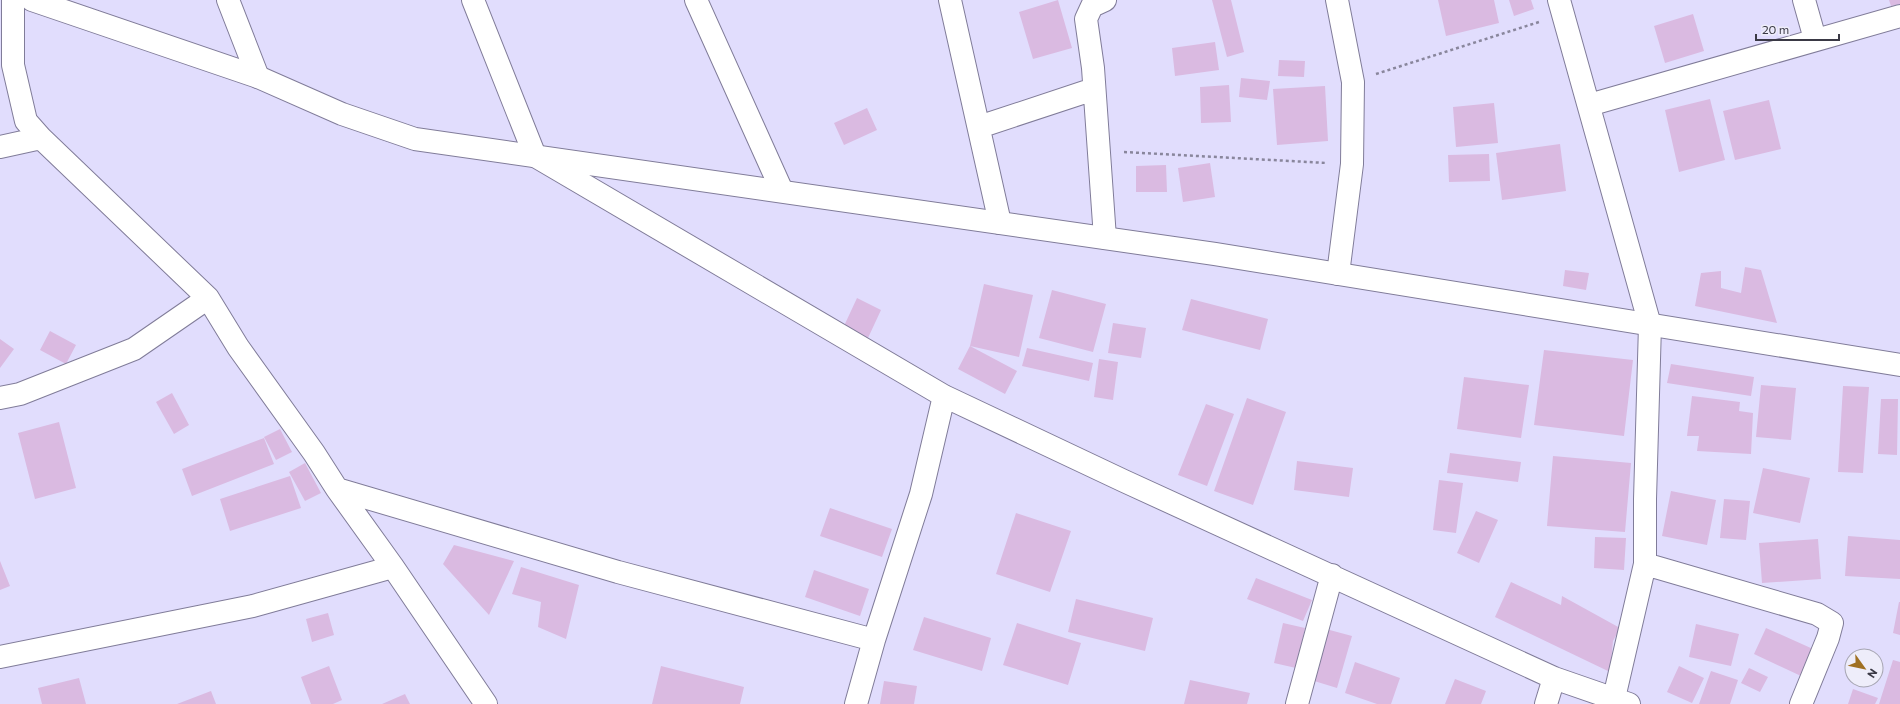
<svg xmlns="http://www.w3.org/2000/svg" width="1900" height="704" viewBox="0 0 1900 704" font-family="Commissioner,sans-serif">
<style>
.building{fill:#dabae1}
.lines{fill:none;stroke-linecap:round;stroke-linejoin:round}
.minor-casing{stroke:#807c99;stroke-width:24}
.tertiary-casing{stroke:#807c99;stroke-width:24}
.path{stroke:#89869c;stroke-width:2.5;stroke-dasharray:3 3;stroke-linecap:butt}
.minor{stroke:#fff;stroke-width:22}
.tertiary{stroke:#fff;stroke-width:22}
</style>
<rect width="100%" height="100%" fill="#e1ddfd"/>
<path class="building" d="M1058 0 1072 48 1033 59 1019 12Z
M1212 0H1231L1244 52 1227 57Z
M1438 0H1494L1499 23 1446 36Z
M1509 0H1531L1534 9 1514 16Z
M1889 0H1900V4L1891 6Z
M1693 14 1704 51 1665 63 1654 26Z
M1215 42 1219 70 1175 76 1172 48Z
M1279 60 1305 61 1304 77 1278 76Z
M1241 78 1270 81 1267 100 1239 97Z
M1229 85 1231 122 1201 123 1200 87Z
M1325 86 1328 141 1277 145 1273 89Z
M1710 99 1725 160 1679 172 1665 110Z
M1769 100 1781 149 1735 160 1723 111Z
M1494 103 1498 143 1456 147 1453 107Z
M867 108 877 130 844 145 834 123Z
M1560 144 1566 191 1502 200 1496 153Z
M1489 154 1490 181 1449 182 1448 155Z
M1210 163 1215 197 1183 202 1178 168Z
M1166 165 1167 192H1136V166Z
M1745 267 1761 270 1777 323 1695 306 1701 273 1721 271V288L1741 293Z
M1565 270 1589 273 1586 290 1563 286Z
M984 284 1033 295 1019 357 970 346Z
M1052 290 1106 304 1093 352 1039 338Z
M857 298 881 310 868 338 844 326Z
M1191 299 1268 319 1260 350 1182 330Z
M1113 323 1146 328 1141 358 1108 353Z
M50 331 76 345 66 364 40 350Z
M0 339 14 349 0 368Z
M970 346 1017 371 1005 394 958 369Z
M1027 348 1093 363 1089 381 1022 366Z
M1544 350 1633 360 1624 436 1534 425Z
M1099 359 1118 362 1113 400 1094 397Z
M1671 364 1754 377 1751 396 1667 383Z
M1464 377 1529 385 1521 438 1457 429Z
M1761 385 1796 388 1791 440 1756 437Z
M1843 386 1869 387 1863 473 1838 472Z
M172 393 189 425 174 434 156 402Z
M1692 396 1740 402 1739 411 1753 413 1751 454 1697 451 1699 436H1687Z
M1247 398 1286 412 1253 505 1214 491Z
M1881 399H1898L1897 455 1878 454Z
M1206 404 1234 414 1207 486 1178 475Z
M59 422 76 488 35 499 18 433Z
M280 429 292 452 276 460 264 437Z
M264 438 274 464 192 496 182 469Z
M1450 453 1521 462 1518 482 1447 473Z
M1553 456 1631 463 1625 532 1547 526Z
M1297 461 1353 468 1349 497 1294 490Z
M305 463 321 493 305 501 289 472Z
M1763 468 1810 478 1800 523 1753 513Z
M290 476 301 508 230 531 220 499Z
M1439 480 1463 483 1456 533 1433 530Z
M1671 491 1716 500 1707 545 1662 536Z
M1724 499 1750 501 1746 540 1720 538Z
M830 508 892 529 882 557 820 536Z
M1476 511 1498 520 1479 563 1457 553Z
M1016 513 1071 531 1050 592 996 574Z
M1848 536 1900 540V579L1845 576Z
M1595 537 1626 538 1624 570 1594 568Z
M1818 539 1821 579 1762 583 1759 543Z
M454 545 514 561 489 615 443 564Z
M0 561 10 586 0 590Z
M521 567 579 585 566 639 538 627 541 602 512 594Z
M814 570 869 589 860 616 805 597Z
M1256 578 1312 600 1303 621 1247 599Z
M1511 582 1561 605 1562 596 1620 628 1613 641 1610 672 1495 617Z
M1076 599 1153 618 1145 651 1068 632Z
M1899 602H1900V635L1893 633Z
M328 613 334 635 312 642 306 619Z
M924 617 991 638 982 671 913 650Z
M1017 623 1081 643 1068 685 1003 665Z
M1283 623 1305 628 1296 668 1274 663Z
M1696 624 1739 634 1731 666 1689 657Z
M1766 628 1813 649 1801 676 1754 654Z
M1326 629 1352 636 1337 688 1311 680Z
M1893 660 1900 662V704H1879Z
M1355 662 1400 678 1391 704H1377L1345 693Z
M329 666 342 700 333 704H311L301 677Z
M661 666 744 687 740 704H652Z
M1679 666 1704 678 1692 703 1667 692Z
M1749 668 1768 677 1760 692 1741 683Z
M1711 671 1738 680 1730 704H1699Z
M79 678 86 704H42L38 688Z
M1455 679 1486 691 1481 704H1445Z
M1190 680 1250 693 1247 704H1184Z
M884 681 917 686 914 704H880Z
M1853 689 1878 698 1875 704H1848Z
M211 691 216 704H177Z
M405 694 410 704H382Z"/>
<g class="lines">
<g class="minor-casing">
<path id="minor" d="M13 0V65L26 121 41 138 208 298 238 347 314 453 337 489 393 567 486 704
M228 0 258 77
M473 0 535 156 944 396 1124 481 1554 678 1629 704
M696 0 782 191
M950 0 1000 223
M1105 0 1092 6 1086 19 1093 68 1105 238
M1337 0 1353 82 1352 164 1338 274
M1559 0 1650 325 1645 499V564L1614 698
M1804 0 1815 39
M1589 105 1900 16
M979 127 1094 89
M0 147 41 138
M0 398 20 394 134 349 208 298
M337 489 618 572 874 640
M1645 564 1817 614 1832 623 1828 638 1801 704
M0 657 253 606 393 567
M856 704 874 640 921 494 944 396
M1297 704 1332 575
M1546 704 1554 678"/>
</g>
<g class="tertiary-casing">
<path id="tertiary" d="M32 0 258 77 342 114 415 139 1215 254 1900 365"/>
</g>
<path class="path" d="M1376 74 1539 22
M1124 152 1327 163"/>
<use href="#minor" class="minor"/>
<use href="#tertiary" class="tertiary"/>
</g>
<g transform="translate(1864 668) rotate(123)"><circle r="19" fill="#eeedfa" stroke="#a6a5b2"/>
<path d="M0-3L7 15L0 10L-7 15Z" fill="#9f7023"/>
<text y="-6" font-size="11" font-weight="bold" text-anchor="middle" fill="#3a3945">N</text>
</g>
<path d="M1756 34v6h83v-6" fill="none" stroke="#3a3945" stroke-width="2"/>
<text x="1762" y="34" font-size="12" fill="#3a3945" stroke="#eeedfa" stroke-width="3" paint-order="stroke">20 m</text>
</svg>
